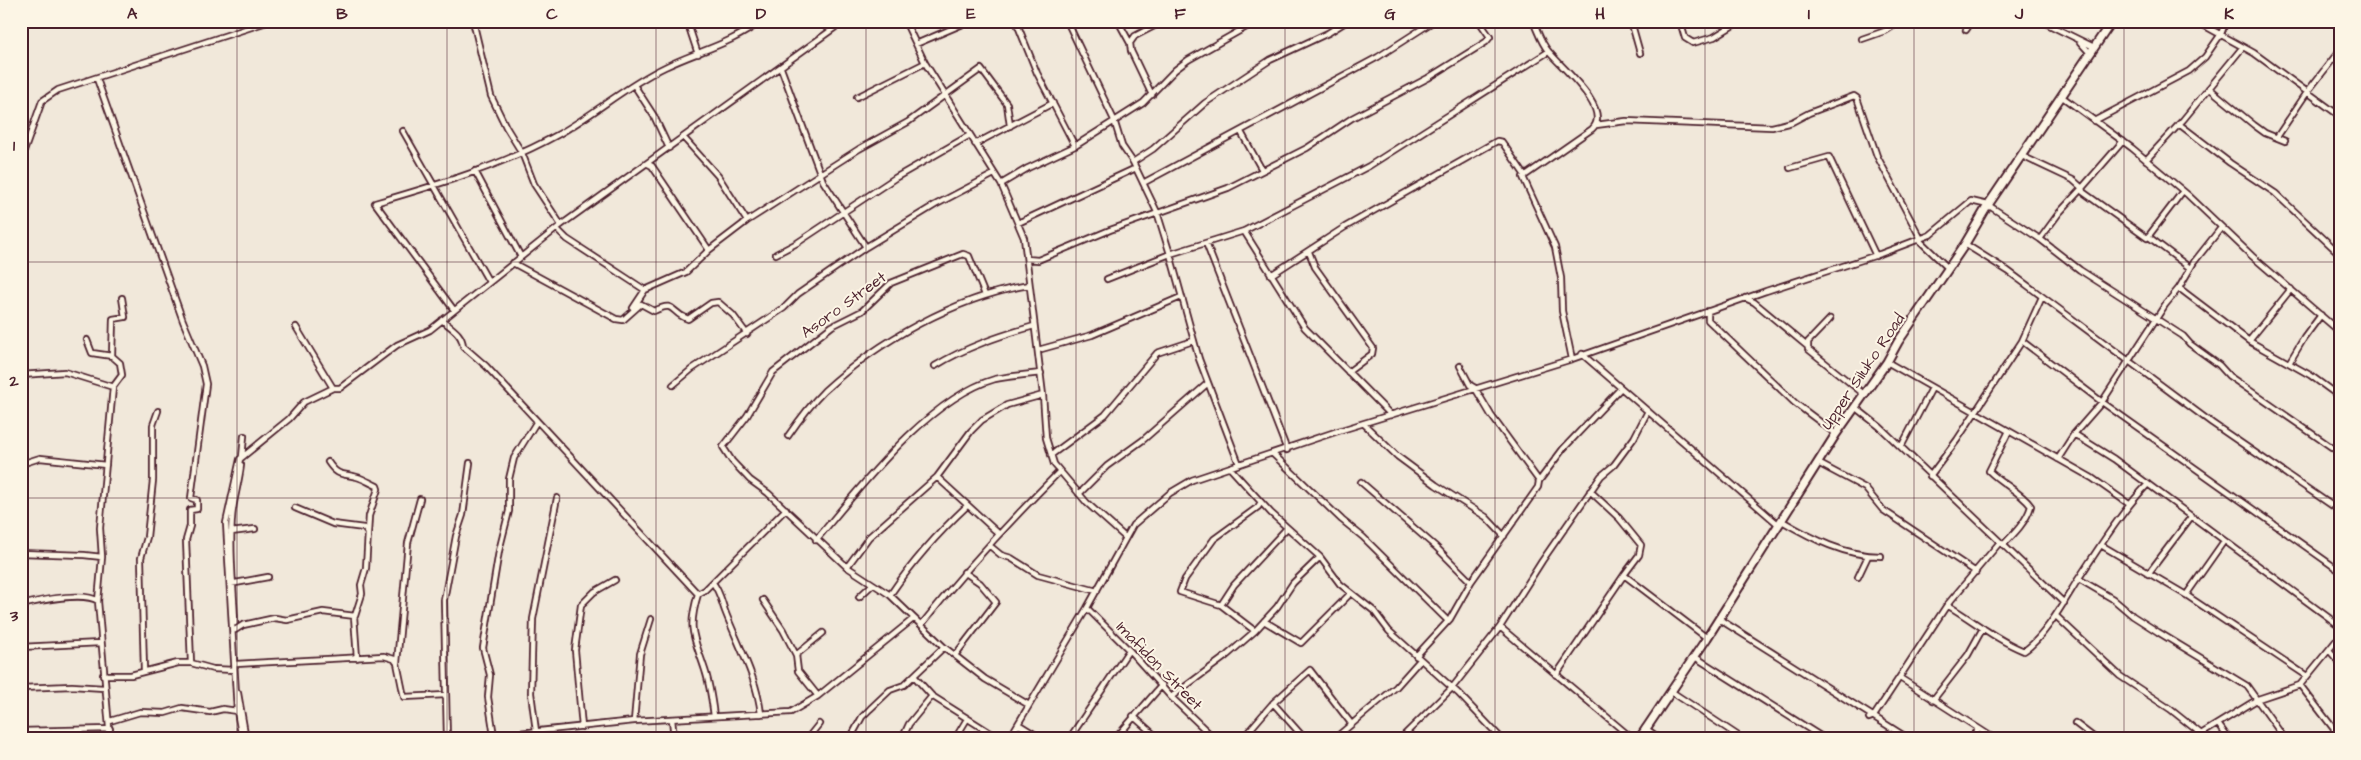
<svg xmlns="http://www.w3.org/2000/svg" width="2361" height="760" viewBox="0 0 2361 760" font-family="'Architects Daughter',sans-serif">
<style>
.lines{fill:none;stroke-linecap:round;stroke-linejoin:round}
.street-casing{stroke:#4a1f2b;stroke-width:8}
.primary-casing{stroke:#4a1f2b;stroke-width:11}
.street{stroke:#fcf5e5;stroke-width:4.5}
.primary{stroke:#fcf5e5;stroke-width:7}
.grid{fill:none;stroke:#4a1f2b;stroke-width:1;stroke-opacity:0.55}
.labels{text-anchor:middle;stroke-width:4;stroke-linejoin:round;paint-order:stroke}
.street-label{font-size:16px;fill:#4a1f2b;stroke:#fcf5e5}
.neatline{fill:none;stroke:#4a1f2b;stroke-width:2}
.grid-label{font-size:16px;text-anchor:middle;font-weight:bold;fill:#4a1f2b}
</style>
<rect width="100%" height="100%" fill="#f1e8da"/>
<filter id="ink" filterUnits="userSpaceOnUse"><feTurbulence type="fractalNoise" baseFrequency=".02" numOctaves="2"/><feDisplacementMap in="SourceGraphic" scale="10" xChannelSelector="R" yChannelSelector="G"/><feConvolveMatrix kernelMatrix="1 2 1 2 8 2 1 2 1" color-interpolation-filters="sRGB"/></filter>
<g filter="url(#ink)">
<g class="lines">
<g class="street-casing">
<path id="street" d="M473 21 491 96 506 127 522 153 534 184 561 225
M687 21 698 54
M905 21 925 63 1001 184 1024 238 1043 395 1046 438 1054 464 1087 503 1125 537
M1016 21 1037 73 1075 146
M1067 21 1114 120 1122 146 1133 162 1157 212 1170 254 1199 359 1239 464
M1118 21 1130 43
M1533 21C1538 32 1541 43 1549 52 1561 67 1613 110 1592 129L1523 177 1555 247 1561 278 1562 311 1572 359
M1631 21 1640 53
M1680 21 1685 38 1693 43 1714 37 1740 21
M2041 21 2094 47
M2196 21 2254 53 2340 116
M2332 21 2340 28
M1966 30 1972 21
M1862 39 1885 31 1901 21
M2080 42 2090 53
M916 44 970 21
M781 68 823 181 866 247
M97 79 183 321 202 366 206 384 191 498 197 500V509L190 510V526L186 540 191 663
M634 85 654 116 669 148
M2209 88 2254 125 2265 133 2285 141
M1152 95 1131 51 1130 43 1135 36 1164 21
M2061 96 2132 148 2188 195 2252 256 2340 332
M857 97 925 63
M2094 121 2189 71 2205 57 2221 34 2226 21
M2179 124 2230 163 2275 193 2340 254
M1596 125 1626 121 1772 127 1792 122 1809 113 1854 96 1857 98 1877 156 1921 239
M403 131 489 282
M1241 132 1262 170
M683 137 718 176 747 221
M2277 137 2308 91 2340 50
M2123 141 2082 188 2083 192 2147 238 2183 191
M975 144 1053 103
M2022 156 2073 180 2082 188 2059 213 2040 239
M21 160 42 101 58 90 270 21
M2146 160 2183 120 2242 48
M1133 162 1153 149 1205 103 1270 60 1328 33 1347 21
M648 164 652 166 709 250
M1790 168 1829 157 1876 256
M475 171 521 257
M1143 183 1378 57 1434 21
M1001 184 1028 168 1075 146 1143 103 1175 70 1188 60 1257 21
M1018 223 1136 168
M557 229 567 239 645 290
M1244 231 1305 328 1391 415
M2149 237 2190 268
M1919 240 1948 268
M1206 243 1287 450
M1965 244 2008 271 2212 423 2340 511
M1309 252 1315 267 1373 348 1372 354 1348 372
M776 254 797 243 895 178 970 135
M1027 259 1038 260 1110 230 1228 188 1307 148 1352 118 1428 78 1486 42 1490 37 1479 21
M513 263 616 319 623 320 641 304 654 311C676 300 670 313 688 319L711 303 718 302 733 315 747 334
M1271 275 1345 227 1497 141 1502 142 1524 174
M1107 279 1170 254 1244 231 1369 166 1548 52
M2179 288 2249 341 2310 375 2340 397
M985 295 969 256 963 254 891 283 862 311 832 326 773 372 747 416 723 447 732 461 750 480 768 493 847 567 890 595 944 647 985 679 1029 705
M2042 297 2022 341 2102 402 2340 571
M1745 298 1754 302 1807 346
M633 308 645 290 686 272 709 250 747 221 859 149 908 122 981 69 1007 104 1010 126
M454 310 375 203C437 185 502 166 559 134 596 113 627 85 665 67 698 51 732 44 761 21
M1708 311V320L1795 403 1836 434
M1830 319 1808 342V349L1865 395
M442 320C451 328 462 333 463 346L486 366 698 594C687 631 694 636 705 670 710 685 712 701 714 716
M296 327 333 388H340L397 345 430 330 561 225 844 21
M87 340 92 353 112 356
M2249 341 2291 289
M1038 350 1092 335 1181 297
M1582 354 1779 525
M1887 362 2092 478 2129 504
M2289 363 2304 338 2321 315
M935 366C966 347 999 336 1034 326
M21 375 65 372 113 387
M673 385 692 369 784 308 798 294 866 247 935 205 994 174
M1856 408 1880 427 2064 603
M1364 424 1397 456 1436 485 1486 517 1504 536
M2074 434 2114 459 2340 626
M788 436C799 420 810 405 824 391 878 341 956 297 1029 285
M1901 447 1932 388
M1273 454 1342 520 1363 537 1448 621
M1051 455 1105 415 1157 353 1193 341
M242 457 244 436
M2058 459 2074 434 2102 402 2165 305 2179 288 2194 262 2221 228
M1818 463 1865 488 1883 510 1976 572
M21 464 40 458 106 465
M1231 469 1271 513 1320 557 1340 584 1374 611 1389 631 1458 693 1502 739
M1930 476 1957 440 2022 341
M937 477 998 533
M1539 481 1563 449 1621 388
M1361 482 1436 547 1471 582
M1590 491 1619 518 1641 545 1639 555 1624 575 1707 638
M1079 494 1107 466 1143 440 1208 383
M420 499 408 543 397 663 404 697 446 695
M295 508 333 524 364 528 367 532
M1782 521C1813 539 1845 556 1881 556
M231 532 255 529
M816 540C860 488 928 398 995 379 1010 376 1026 375 1041 373
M2003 545C2014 534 2027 521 2031 506 2020 491 2002 484 1989 471L2009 431
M2101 545 2186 595 2307 676
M990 546 1001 555 1011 558 1038 575 1097 591
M21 553 84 555 102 557
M847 567 869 537 937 477 971 431 982 420 1007 405 1043 395
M2148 574 2191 517
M1858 577 1868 556
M2079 579 2113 599 2133 616 2158 632 2247 686 2285 739
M713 583C720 592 721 600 725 611 738 645 757 677 761 714
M230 584 268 577
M698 594 705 590 786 509
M890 595C913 561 937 534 967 506
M2186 595 2224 541
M859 597 873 584
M763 600 783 630 796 655 798 671 818 696
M21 605C38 601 84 591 98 601
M1221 605 1234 585 1287 528
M1947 605C1973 620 1996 640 2024 651 2044 638 2064 602 2077 581 2099 548 2120 513 2148 484
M1087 608 1129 650 1171 697 1215 739
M354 616 357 658
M2056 616 2120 676 2170 709 2200 733
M1719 619 1909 739
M1264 621 1301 643 1351 593
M235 623C234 588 229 554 232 518 233 501 239 483 241 465
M922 624C965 570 1010 521 1059 472
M1500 627 1633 739
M235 630 243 625 275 618 287 620 323 612 355 616 362 594 361 585 366 568 369 516 378 489 377 486C370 483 364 479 357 477 342 473 338 477 328 462
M1255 631 1221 605 1180 592 1185 579 1214 539 1258 507 1261 502
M21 647 100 643
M2329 650 2340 663
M956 654 996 602 980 583 964 572
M796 655 823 633
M1416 656 1450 619 1471 582 1538 487 1539 481 1491 415 1475 388 1470 385 1460 366
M1695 657 1825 739
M236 664 384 656 394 659 397 663
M144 670 141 558 147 537 153 480V425L158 411
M103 675H131L178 663H191L213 669 234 670V672
M1556 675 1624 575
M914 676 932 696 1000 739
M1900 678 1995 739
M2300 685 2340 737
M21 688 72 686 104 688
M1672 692 1743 739
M238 693 246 739
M1171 697 1225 657 1255 631 1277 607 1293 583 1320 557
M1933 700 1968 655 1983 628
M1273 703 1310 670 1350 722
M1133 716 1159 739
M1869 718 1874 716 1947 605 2000 542
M672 719 674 739
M110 721 140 712 165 713 182 708 210 712 223 709 237 711
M634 721 640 654 651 619
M2075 723 2096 739
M1018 724 1042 739
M2218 724 2229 739
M582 727 575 650 581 605 594 592 615 580
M1645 728 1661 739
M21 731 110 729
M536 731 531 693 533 619 557 498
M494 736 488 697 490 675 483 648 499 551 509 511V479L514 458 537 421
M110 739 98 601 102 557 100 528 113 387 122 375 120 363 112 356 113 319 125 317 122 298
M242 739 237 711 226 523 240 459 289 419 304 402 333 388
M447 739 444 600 456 536 463 515 470 463
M463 739 634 721 791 712 818 696 913 619
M807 739 819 724
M850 739 862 717 870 709 890 690 904 685 944 647
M902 739 909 724 932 696
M955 739 967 719
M1009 739 1087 608 1133 525 1170 493 1192 480 1335 432 1572 359 1766 291 1880 254 1930 235 1971 201 1988 205 2040 239 2080 270 2183 336 2190 344 2219 365 2229 376 2340 453
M1069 739 1129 650
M1115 739 1162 685
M1205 739 1211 734
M1242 739 1273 703 1305 739
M1334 739 1396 687 1420 660
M1400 739 1452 688 1500 627 1542 561 1601 476 1614 465 1634 438 1648 411
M1970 739 1978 729
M2193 739 2258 699 2300 685 2340 636"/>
</g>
<g class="primary-casing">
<path id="primary" d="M1639 739 1707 638 1836 434 1887 362 1898 342 1965 244 1988 205 2112 21"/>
</g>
<use href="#street" class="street"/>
<use href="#primary" class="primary"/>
</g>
</g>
<path class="grid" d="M237 21V739M447 21V739M656 21V739M866 21V739M1076 21V739M1285 21V739M1495 21V739M1705 21V739M1914 21V739M2124 21V739M21 262H2340M21 498H2340"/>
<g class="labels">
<g class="street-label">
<text transform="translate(843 304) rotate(-36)" y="6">Asoro Street</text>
<text transform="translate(1862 371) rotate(-56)" y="6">Upper Siluko Road</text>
<text transform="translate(1160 665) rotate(46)" y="6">Imafidon Street</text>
</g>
</g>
<rect width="2361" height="760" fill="none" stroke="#fcf5e5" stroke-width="55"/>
<rect x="28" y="28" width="2306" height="704" class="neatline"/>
<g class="grid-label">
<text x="132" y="19">A</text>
<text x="342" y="19">B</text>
<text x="552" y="19">C</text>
<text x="761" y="19">D</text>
<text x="971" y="19">E</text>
<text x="1180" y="19">F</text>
<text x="1390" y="19">G</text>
<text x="1600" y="19">H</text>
<text x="1809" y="19">I</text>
<text x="2019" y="19">J</text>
<text x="2229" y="19">K</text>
<text x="14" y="151">1</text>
<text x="14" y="386">2</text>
<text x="14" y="621">3</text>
</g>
</svg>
